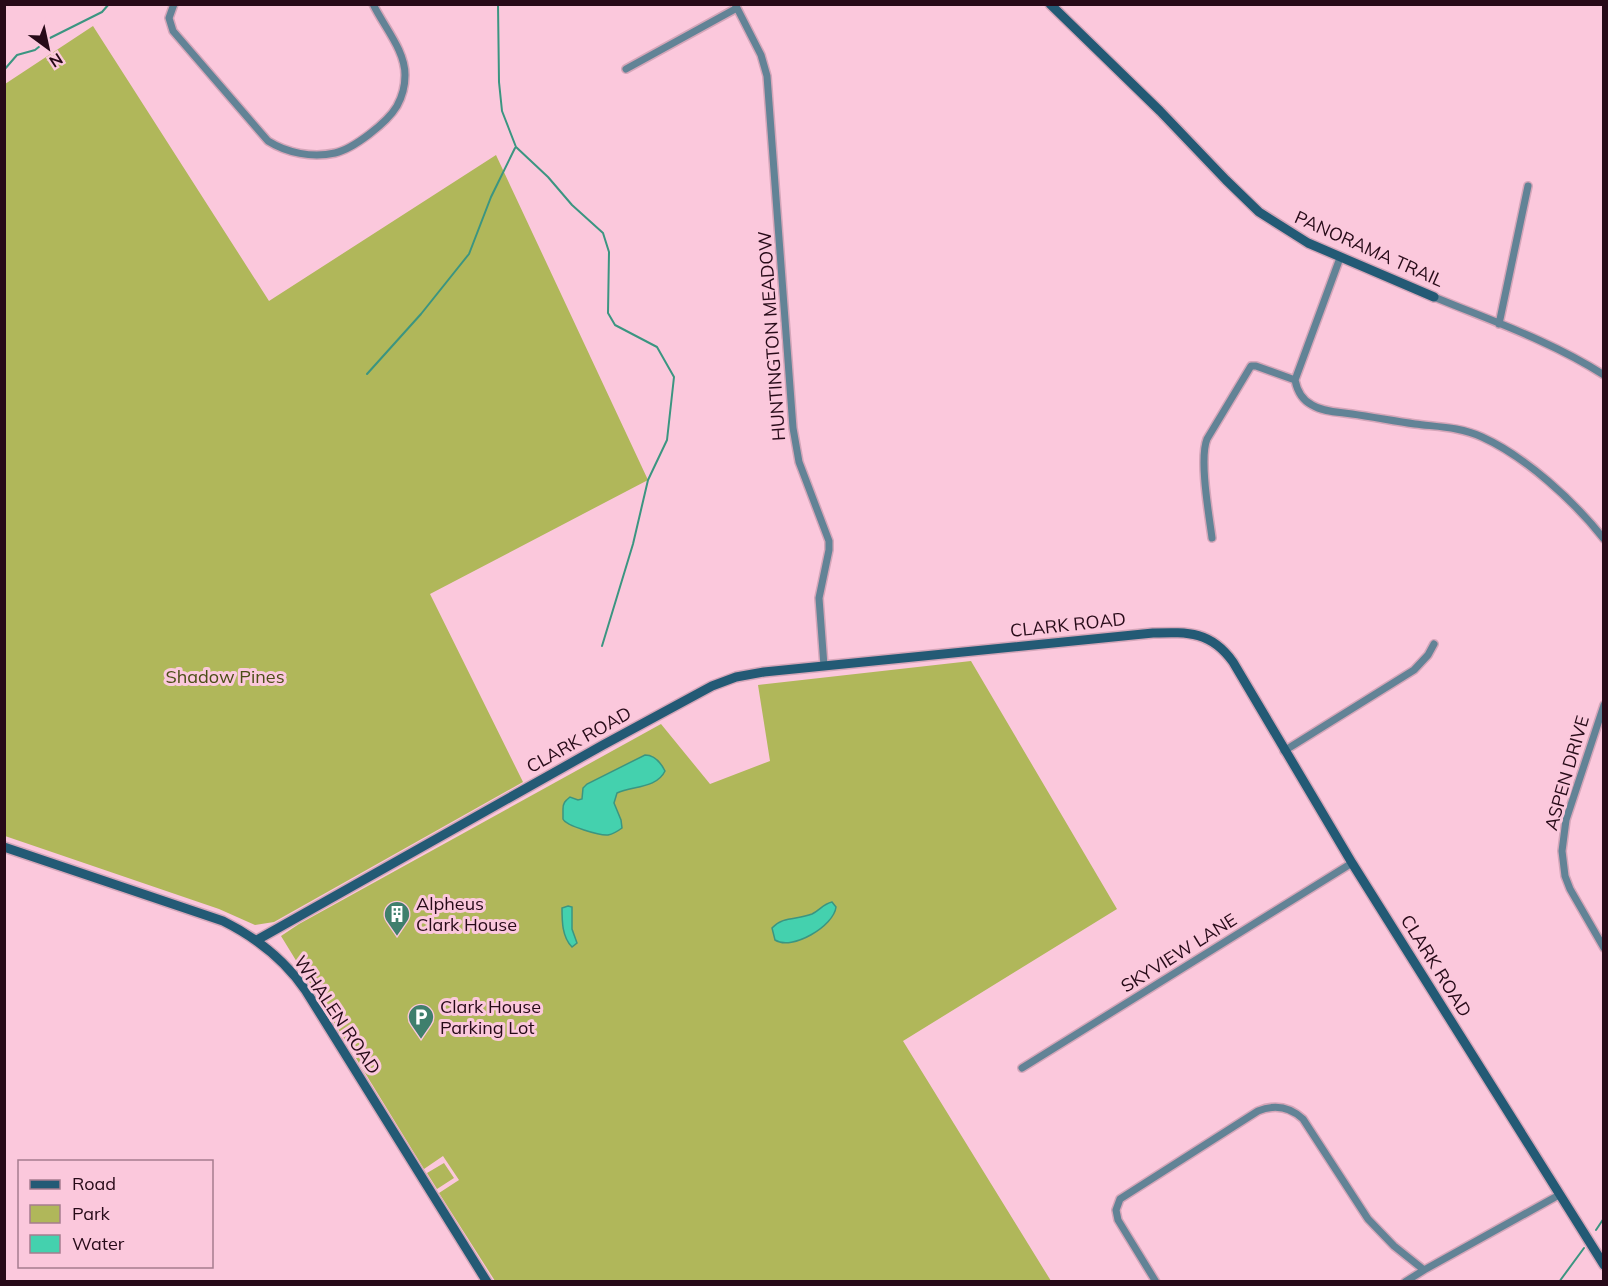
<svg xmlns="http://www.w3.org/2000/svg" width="1608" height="1286" viewBox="0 0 1608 1286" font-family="Mulish,sans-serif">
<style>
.green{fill:#b0b75a}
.water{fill:#44d1ae;stroke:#3b9581;stroke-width:1.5}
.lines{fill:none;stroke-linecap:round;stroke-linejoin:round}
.stream{stroke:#3b9581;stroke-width:2}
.street-casing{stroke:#d5a6b9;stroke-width:10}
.secondary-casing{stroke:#d5a6b9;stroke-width:12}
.street{stroke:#628396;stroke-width:7}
.secondary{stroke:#235a75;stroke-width:9}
.labels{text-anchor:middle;stroke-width:6;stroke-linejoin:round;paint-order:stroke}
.street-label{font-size:18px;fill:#270a18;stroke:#fbc8dc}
.park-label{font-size:18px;fill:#4a4d15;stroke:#fbc8dc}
.poi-label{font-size:18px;fill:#270a18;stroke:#fbc8dc;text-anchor:start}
</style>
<rect width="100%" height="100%" fill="#fbc8dc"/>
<path class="green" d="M93 26 269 301 496 155 648 480 430 594 523 782 274 922 255 925 219 909 5 836V84Z
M971 661 1117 909 903 1041 1051 1281H495L439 1193 459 1180 443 1156 424 1169 281 936 299 924 661 724 710 784 770 761 758 685Z
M444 1163 454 1178 437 1189 427 1173Z"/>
<path class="water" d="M645 755C654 755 661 763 665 771 657 788 633 786 617 793L614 803 621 820 622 828C618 831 613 834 608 835 601 836 566 826 563 819 563 817 563 811 563 809 563 803 565 801 570 797L578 800 582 799 583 788 587 784Z
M832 902 836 907C834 926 792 951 775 940L772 928C783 916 797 920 812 914 820 910 823 904 832 902Z
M568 906 572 907V929L577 943 572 947C562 937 562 921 562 908Z"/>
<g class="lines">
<path class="stream" d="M498 4 499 82 502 111 516 147 548 177 572 205 603 233 609 252 608 313 615 325 657 347 674 377 667 440 648 480 633 544 602 646
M4 70 17 55 35 50 50 38 102 12 109 4
M367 374 421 314 469 254 491 197 515 148
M1596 1230 1604 1218
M1559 1282 1584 1248"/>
<g class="street-casing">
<path id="street" d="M174 4 169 18 173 31 268 141C287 153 312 158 335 153 353 149 387 123 397 106 402 97 405 86 405 75 405 50 384 27 373 4
M735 4 761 55 767 76 793 428 799 462 829 541V550L819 598 824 666
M626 69 737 8
M1340 258 1295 380C1297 390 1302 400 1312 405 1323 412 1339 412 1352 414 1373 417 1394 421 1415 424 1439 427 1460 427 1482 437 1526 457 1574 501 1604 539
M1434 297C1492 321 1551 341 1604 375
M1499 324 1528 186
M1212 538C1209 515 1199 459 1207 439L1251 366H1256L1295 380
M1604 705 1566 820 1562 851 1565 876 1570 889 1604 948
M1284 751 1414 670 1428 655 1434 644
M1022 1068 1352 863
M1424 1270 1559 1195
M1156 1282 1118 1220 1116 1210 1120 1199 1258 1111C1275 1104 1290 1107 1303 1119L1368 1219 1394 1246 1424 1270 1405 1282"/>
</g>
<g class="secondary-casing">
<path id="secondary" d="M1050 4 1160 111 1226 180 1259 212 1308 243 1434 297
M4 847 223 921C257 938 285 960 306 991L487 1282
M257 940 603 745 712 686 736 677 764 672 1153 633C1188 632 1211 631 1233 662L1352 863 1604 1265"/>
</g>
<use href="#street" class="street"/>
<use href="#secondary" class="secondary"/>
</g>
<defs>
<g id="building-pin" transform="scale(1.35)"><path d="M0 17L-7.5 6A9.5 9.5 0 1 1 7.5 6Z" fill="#3f7f6d" stroke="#fbc8dc"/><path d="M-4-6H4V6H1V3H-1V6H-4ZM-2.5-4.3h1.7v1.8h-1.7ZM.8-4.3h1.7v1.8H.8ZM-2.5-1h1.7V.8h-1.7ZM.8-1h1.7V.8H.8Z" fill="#fff"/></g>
<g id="parking-pin" transform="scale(1.35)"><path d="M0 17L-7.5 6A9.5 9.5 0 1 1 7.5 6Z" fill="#3f7f6d" stroke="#fbc8dc"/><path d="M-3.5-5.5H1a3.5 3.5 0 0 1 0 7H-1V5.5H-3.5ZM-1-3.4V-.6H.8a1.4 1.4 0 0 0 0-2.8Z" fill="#fff"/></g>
</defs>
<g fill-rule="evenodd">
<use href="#building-pin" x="397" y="914"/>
<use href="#parking-pin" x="421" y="1017"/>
</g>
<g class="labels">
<g class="street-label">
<text transform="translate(1369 249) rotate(24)" y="6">PANORAMA TRAIL</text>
<text transform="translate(772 336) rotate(-94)" y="6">HUNTINGTON MEADOW</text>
<text transform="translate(1068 625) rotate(-6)" y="6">CLARK ROAD</text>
<text transform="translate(579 740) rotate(-29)" y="6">CLARK ROAD</text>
<text transform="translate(1567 773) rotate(-74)" y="6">ASPEN DRIVE</text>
<text transform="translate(1179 953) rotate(-32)" y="6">SKYVIEW LANE</text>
<text transform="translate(1436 966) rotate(58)" y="6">CLARK ROAD</text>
<text transform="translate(337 1015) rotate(56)" y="6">WHALEN ROAD</text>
</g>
<g class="park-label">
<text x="225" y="683">Shadow Pines</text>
</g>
<g class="poi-label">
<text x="416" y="910">Alpheus<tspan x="416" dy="21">Clark House</tspan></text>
<text x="440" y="1013">Clark House<tspan x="440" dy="21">Parking Lot</tspan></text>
</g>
</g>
<rect width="1608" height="1286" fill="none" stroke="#270a18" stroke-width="12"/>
<rect x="18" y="1160" width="195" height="108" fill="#fbc8dc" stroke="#a67c8e" stroke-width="1.5"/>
<rect x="30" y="1180" width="30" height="9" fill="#235a75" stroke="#a67c8e" stroke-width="1.5"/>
<text x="72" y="1190" font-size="18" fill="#270a18">Road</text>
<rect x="30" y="1205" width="30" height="18" fill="#b0b75a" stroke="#a67c8e" stroke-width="1.5"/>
<text x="72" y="1220" font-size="18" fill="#270a18">Park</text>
<rect x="30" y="1235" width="30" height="18" fill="#44d1ae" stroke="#a67c8e" stroke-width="1.5"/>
<text x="72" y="1250" font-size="18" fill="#270a18">Water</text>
<g transform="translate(48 48) rotate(147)" stroke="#fbc8dc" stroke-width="4.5" paint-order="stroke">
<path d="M0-4.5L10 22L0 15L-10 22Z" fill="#270a18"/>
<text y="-9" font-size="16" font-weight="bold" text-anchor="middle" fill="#270a18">N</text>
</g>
</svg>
